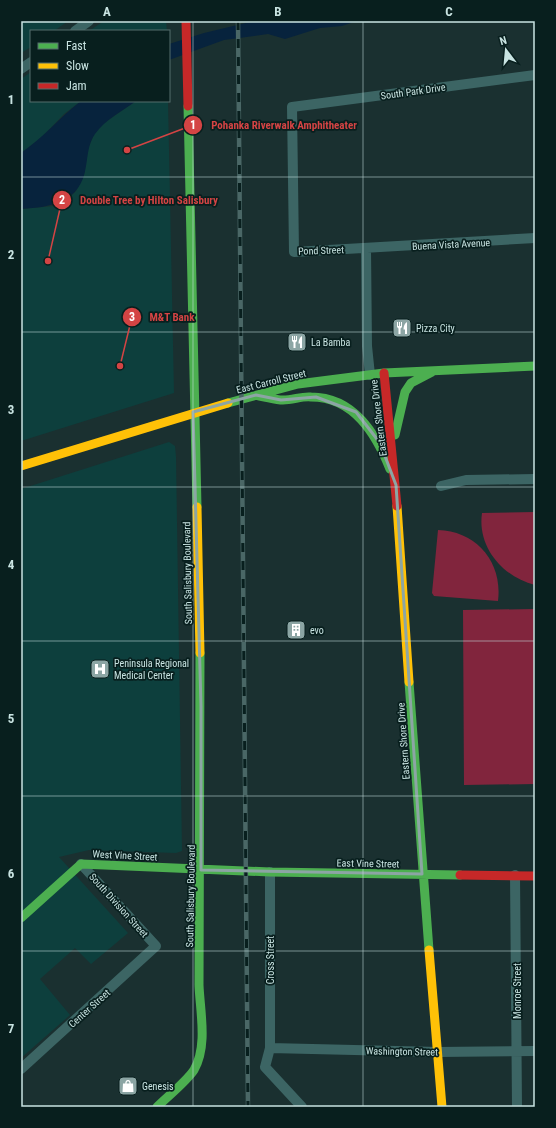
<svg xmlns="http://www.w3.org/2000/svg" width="556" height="1128" viewBox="0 0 556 1128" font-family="'Roboto Condensed',sans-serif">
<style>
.built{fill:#0d3f3d}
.garden{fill:#81253d}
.water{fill:#07233d}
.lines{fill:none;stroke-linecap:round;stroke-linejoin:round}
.street{stroke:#3c6564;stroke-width:10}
.fast{stroke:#4caf50;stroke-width:9}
.slow{stroke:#ffc107;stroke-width:9}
.jam{stroke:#c62828;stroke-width:9}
.rail-casing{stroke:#4a6766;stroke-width:4.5}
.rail{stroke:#081f1e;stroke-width:3;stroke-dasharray:9;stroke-linecap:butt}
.marked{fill:none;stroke:#8ca5a4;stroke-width:3;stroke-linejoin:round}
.grid{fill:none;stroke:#c9e4e2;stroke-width:1;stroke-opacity:0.55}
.labels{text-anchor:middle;stroke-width:3.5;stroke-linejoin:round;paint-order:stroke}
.street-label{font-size:10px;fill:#c9e4e2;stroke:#081f1e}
.poi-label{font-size:10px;fill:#c9e4e2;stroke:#081f1e;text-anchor:start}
.leader{fill:none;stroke:#d44444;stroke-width:1.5}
.callout-dot{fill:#d44444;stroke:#081f1e;stroke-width:1.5}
.mark-label{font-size:12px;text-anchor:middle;font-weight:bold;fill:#fff}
.callout-label{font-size:11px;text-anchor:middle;font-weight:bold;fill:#d44444;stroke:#081f1e;stroke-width:3.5;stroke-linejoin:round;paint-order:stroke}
.neatline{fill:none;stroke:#c9e4e2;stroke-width:1.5}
.grid-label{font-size:13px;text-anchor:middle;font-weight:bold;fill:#c9e4e2}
</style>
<rect width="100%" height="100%" fill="#1a3030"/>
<path class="built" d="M21 21H68L54 31H31V47L21 53Z
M104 21H166L167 31H89Z
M31 72V101H81L64 114 41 138 21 153V79Z
M136 101H168L174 393 21 441V209L53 206 71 196 76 191 84 175 88 149 94 134 104 123Z
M169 442 175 446 176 457 182 851 176 853 89 850 59 857 128 933 91 964 75 948 40 979 70 1015 21 1058V489Z"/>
<path class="garden" d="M535 512V585C503 577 477 547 482 513Z
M438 530C476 531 503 562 498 601L434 596 432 593Z
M535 609V784L464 785 463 610Z"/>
<path class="water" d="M254 21H357L342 26 320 28 285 39 268 34 224 40 169 60V44L204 33Z
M81 101H136C122 111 105 120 95 134 88 144 88 155 86 166 81 203 51 207 21 209V153C43 138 60 117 81 101Z"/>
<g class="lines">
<path class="street" d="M75 31 89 21
M21 69 31 62
M535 75 292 107 294 252 535 238
M366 249 367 346 370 375
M441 486 466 480 535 479
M270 872V1048L265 1067 302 1107
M515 875 517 1107
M270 1048 438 1052 535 1051
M21 1069 156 946 81 864"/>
<path class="fast" d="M188 106 197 507
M259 396C267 397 275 400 283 400 293 400 302 396 311 397 354 397 376 434 390 469
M228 403 298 384 384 373 535 366
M395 435 405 392 411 383 432 372
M409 682 429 950
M21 918 81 864 270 872 460 875
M157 1107C168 1096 186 1082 194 1070 208 1046 200 1011 199 985L200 653"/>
<path class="slow" d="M21 466 228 403
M397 506 409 682
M197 507 200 653
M429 950 442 1107"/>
<path class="jam" d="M186 21 188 106
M384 373 397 506
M460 875 535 876"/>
<g class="rail-casing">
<path id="rail" d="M238 21 248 1107"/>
</g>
<use href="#rail" class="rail"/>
</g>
<path class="marked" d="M256 395 281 400 316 397 356 412 380 443 396 485 422 874 201 870V706L193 412Z"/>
<path class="grid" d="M193 21V1107M363 21V1107M21 177H535M21 332H535M21 487H535M21 641H535M21 796H535M21 951H535"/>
<defs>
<g id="restaurant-square" transform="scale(1)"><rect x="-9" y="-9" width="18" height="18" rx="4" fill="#8ca5a4" stroke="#081f1e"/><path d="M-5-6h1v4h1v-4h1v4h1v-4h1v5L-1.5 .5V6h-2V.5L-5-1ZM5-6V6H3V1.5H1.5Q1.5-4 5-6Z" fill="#fff"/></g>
<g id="building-square" transform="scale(1)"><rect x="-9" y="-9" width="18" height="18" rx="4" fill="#8ca5a4" stroke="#081f1e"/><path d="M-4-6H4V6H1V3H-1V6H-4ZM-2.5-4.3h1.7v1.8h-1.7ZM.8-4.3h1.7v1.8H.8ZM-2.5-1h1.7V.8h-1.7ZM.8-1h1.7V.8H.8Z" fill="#fff"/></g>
<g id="hospital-square" transform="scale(1)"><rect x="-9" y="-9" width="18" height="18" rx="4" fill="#8ca5a4" stroke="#081f1e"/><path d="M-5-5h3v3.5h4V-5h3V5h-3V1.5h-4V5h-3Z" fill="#fff"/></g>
<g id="shop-square" transform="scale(1)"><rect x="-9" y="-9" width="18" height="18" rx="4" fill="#8ca5a4" stroke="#081f1e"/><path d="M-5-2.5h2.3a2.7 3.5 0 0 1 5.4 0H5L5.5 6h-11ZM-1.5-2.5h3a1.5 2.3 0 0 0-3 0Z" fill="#fff"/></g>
</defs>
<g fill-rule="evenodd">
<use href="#restaurant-square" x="402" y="328"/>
<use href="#restaurant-square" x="297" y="342"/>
<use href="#building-square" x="296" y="630"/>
<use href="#hospital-square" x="100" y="669"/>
<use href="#shop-square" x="128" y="1086"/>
</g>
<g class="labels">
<g class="street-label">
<text transform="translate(413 91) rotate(-8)" y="4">South Park Drive</text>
<text transform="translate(451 244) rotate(-3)" y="4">Buena Vista Avenue</text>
<text transform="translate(321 250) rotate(-2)" y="4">Pond Street</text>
<text transform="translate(271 381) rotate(-14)" y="4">East Carroll Street</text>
<text transform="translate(378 418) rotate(-97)" y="4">Eastern Shore Drive</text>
<text transform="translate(187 573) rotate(-91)" y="4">South Salisbury Boulevard</text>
<text transform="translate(403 741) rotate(-94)" y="4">Eastern Shore Drive</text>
<text transform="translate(125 855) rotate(3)" y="4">West Vine Street</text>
<text transform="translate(368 863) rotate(1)" y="4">East Vine Street</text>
<text transform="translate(190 896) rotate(-89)" y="4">South Salisbury Boulevard</text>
<text transform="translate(119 905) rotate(48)" y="4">South Division Street</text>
<text transform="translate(270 960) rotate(-90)" y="4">Cross Street</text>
<text transform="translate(517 991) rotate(-90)" y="4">Monroe Street</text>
<text transform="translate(89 1008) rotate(-42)" y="4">Center Street</text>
<text transform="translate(402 1051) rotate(1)" y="4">Washington Street</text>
</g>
<g class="poi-label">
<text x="416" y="332">Pizza City</text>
<text x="311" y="346">La Bamba</text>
<text x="310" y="634">evo</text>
<text x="114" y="667">Peninsula Regional<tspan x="114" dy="12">Medical Center</tspan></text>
<text x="142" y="1090">Genesis</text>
</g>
</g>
<path class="leader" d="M127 150L193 125M48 261L62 200M120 366L132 317"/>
<g class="callout-dot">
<circle cx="127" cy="150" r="4"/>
<circle cx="48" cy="261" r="4"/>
<circle cx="120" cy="366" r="4"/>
<circle cx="193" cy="125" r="10"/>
<circle cx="62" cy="200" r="10"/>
<circle cx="132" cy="317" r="10"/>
</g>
<g class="mark-label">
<text x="193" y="129">1</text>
<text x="62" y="204">2</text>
<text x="132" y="321">3</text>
</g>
<g class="callout-label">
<text x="284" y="129">Pohanka Riverwalk Amphitheater</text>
<text x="149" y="204">Double Tree by Hilton Salisbury</text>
<text x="172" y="321">M&amp;T Bank</text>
</g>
<rect width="556" height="1128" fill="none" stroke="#081f1e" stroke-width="44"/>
<rect x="30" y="30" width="140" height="72" fill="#081f1e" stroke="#556e6c"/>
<rect x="38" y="43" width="20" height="6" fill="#4caf50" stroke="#556e6c"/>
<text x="66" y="50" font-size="12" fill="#c9e4e2">Fast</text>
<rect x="38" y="63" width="20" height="6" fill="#ffc107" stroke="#556e6c"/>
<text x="66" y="70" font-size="12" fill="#c9e4e2">Slow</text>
<rect x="38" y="83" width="20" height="6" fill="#c62828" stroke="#556e6c"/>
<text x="66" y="90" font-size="12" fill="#c9e4e2">Jam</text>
<g transform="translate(506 50) rotate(344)" stroke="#081f1e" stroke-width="3" paint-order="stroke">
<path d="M0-3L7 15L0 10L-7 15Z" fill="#c9e4e2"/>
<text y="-6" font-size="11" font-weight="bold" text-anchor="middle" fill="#c9e4e2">N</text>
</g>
<rect x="22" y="22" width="512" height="1084" class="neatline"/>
<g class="grid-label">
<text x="107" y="16">A</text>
<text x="278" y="16">B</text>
<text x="449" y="16">C</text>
<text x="11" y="104">1</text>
<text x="11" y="259">2</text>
<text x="11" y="414">3</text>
<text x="11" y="569">4</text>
<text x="11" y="723">5</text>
<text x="11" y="878">6</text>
<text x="11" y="1033">7</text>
</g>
</svg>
